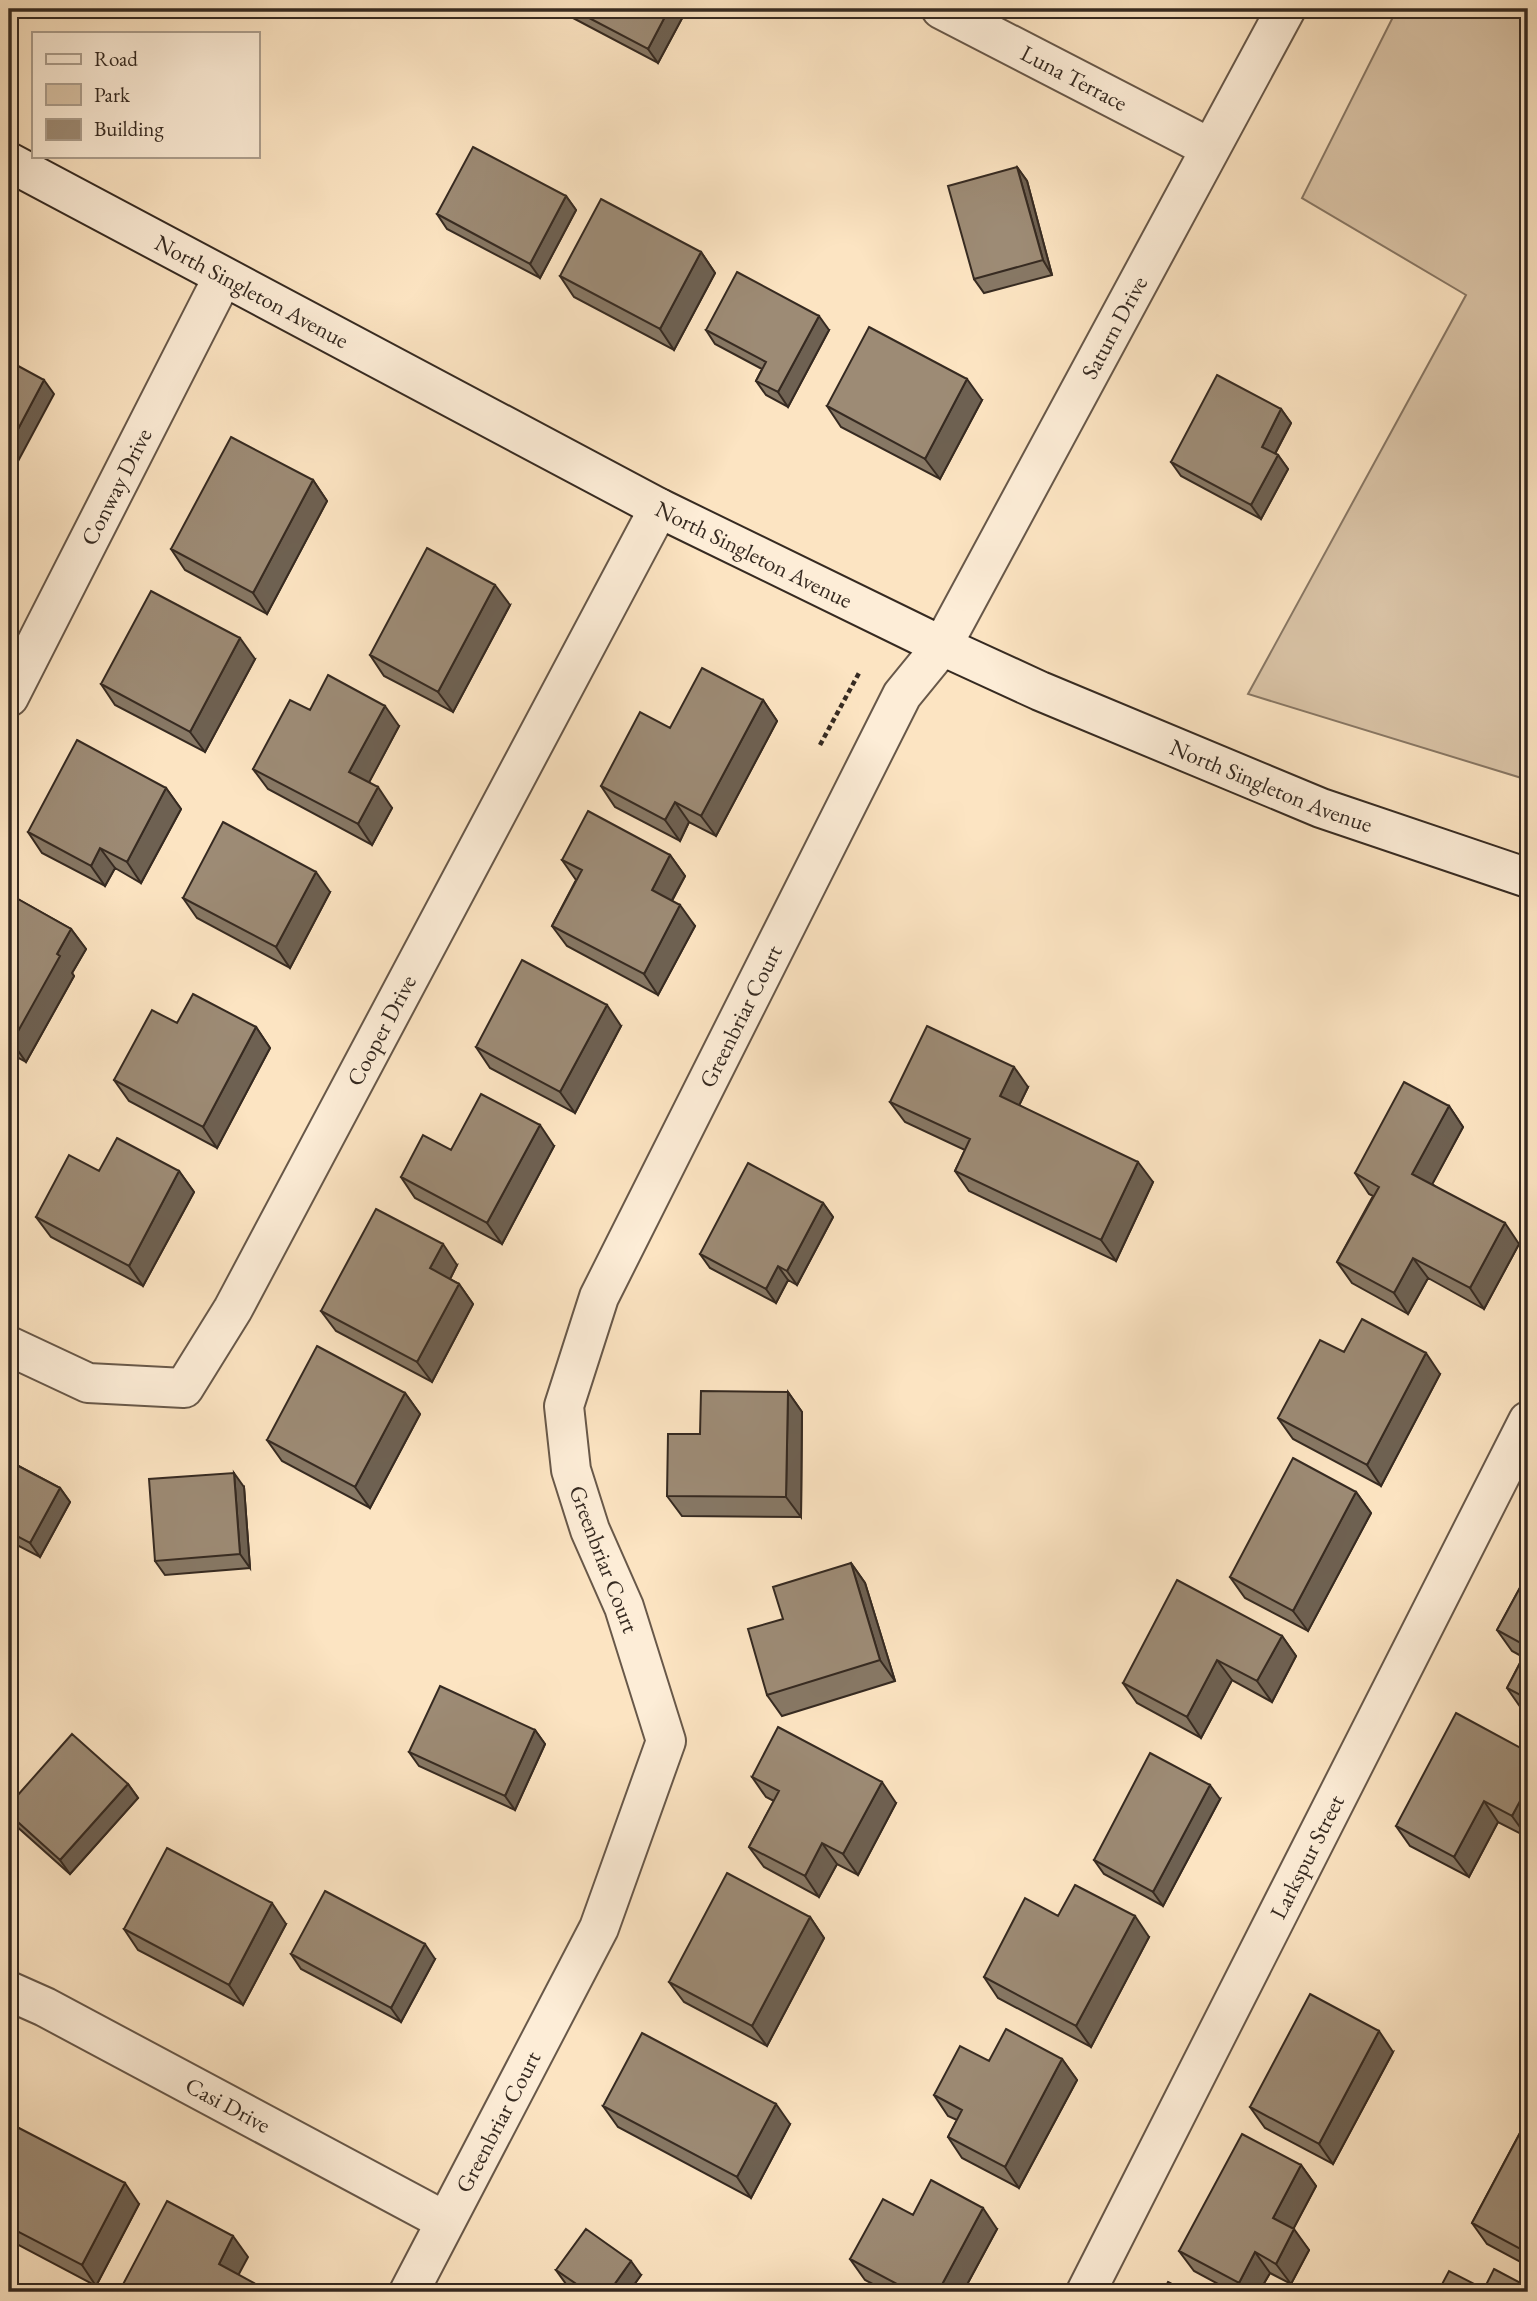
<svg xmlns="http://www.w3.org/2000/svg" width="1537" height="2301" viewBox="0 0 1537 2301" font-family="'EB Garamond',serif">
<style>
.green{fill:#dac4a7;stroke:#887764;stroke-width:2}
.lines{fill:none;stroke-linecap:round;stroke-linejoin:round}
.street-casing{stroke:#685849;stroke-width:42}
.secondary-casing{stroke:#362a21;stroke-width:42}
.path{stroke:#362a21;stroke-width:4.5;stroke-dasharray:5 3.5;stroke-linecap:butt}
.street{stroke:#fdedd7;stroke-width:38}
.secondary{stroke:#fdedd7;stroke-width:38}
.wall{fill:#877865;stroke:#362a21;stroke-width:2}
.shaded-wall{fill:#6e6152;stroke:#362a21;stroke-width:2}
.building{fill:#9d8b75;stroke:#362a21;stroke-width:2}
.labels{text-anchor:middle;stroke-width:5;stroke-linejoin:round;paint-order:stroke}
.street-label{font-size:23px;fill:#362a21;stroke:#fdedd7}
</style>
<rect width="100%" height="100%" fill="#fce4c2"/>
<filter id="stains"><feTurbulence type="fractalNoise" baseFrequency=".00286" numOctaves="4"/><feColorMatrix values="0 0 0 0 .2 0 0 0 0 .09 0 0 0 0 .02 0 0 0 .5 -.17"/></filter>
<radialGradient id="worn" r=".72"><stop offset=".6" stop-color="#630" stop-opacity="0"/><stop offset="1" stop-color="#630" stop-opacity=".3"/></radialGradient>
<path class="green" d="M1397 9H1528V780L1248 694 1466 295 1302 198Z"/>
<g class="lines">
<g class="street-casing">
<g id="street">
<path id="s1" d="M941 9 1210 148"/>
<path id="s2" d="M9 697 223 277"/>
<path id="s3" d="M9 1346 88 1383 184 1388 233 1309 659 508"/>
<path id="s4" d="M9 1991 45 2007 445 2221"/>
<path id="s5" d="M409 2292 599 1928 666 1741 624 1607 590 1530 571 1470 564 1406 599 1297 902 695 942 646 1286 9"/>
<path id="s6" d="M1086 2292 1528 1421"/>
</g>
</g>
<g class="secondary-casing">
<g id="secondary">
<path id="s7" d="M9 162 659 508 942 646 1040 691 1321 808 1528 878"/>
</g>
</g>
<path class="path" d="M820 745 859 673"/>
<use href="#street" class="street"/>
<use href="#secondary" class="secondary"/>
</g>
<path class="wall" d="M556 9H687L658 63Z
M1017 167 1027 181 1052 275 984 293 974 279Z
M566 196 576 210 540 278 447 229 437 214Z
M701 252 715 273 674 350 574 297 560 276Z
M706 330H829L788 407 766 395 756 381 762 369 715 344Z
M982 400 940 479 841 427 827 406Z
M1281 409 1291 423 1275 454 1278 455 1288 469 1261 519 1181 476 1171 462Z
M313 480 327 501 267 614 185 570 171 549Z
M510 605 453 712 384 676 370 655Z
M255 659 205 752 115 705 101 684Z
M763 700 777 721 716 836 689 822 680 841 615 807 601 786 670 728Z
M310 710 399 726 369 782 392 808 372 845 268 789 253 769Z
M166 788 181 809 141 883 115 868 105 886 42 853 28 832Z
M670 855 685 876 672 901 695 926 658 995 567 946 552 926 576 880 562 860Z
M330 892 290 968 197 918 183 898Z
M9 894 71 929 86 949 72 973 74 976 26 1062 9 1053Z
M177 1023 256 1027 270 1048 217 1148 129 1101 114 1080Z
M621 1026 575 1113 490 1068 476 1047Z
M1028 1087 1019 1105 1153 1182 1116 1261 969 1191 955 1171 965 1150 905 1122 890 1102Z
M1449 1106 1463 1127 1432 1184 1519 1244 1484 1309 1428 1278 1408 1314 1352 1283 1337 1262 1373 1196 1369 1194 1355 1173Z
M554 1146 502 1244 415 1198 401 1177 451 1150Z
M99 1171H179L194 1192 143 1286 51 1237 36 1217Z
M823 1203 833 1217 797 1285 788 1280 776 1303 710 1268 700 1254Z
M457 1265 450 1279 459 1284 473 1304 432 1382 336 1331 321 1311Z
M1344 1352 1440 1374 1381 1486 1293 1439 1278 1418Z
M788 1392 802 1412 801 1517 682 1516 667 1496 700 1434Z
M405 1393 420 1414 370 1508 282 1461 267 1440Z
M9 1461 60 1488 70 1502 40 1557 9 1541Z
M244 1487 250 1568 165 1575 155 1561Z
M1356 1492 1371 1513 1308 1631 1245 1598 1230 1577Z
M851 1563 865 1583 895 1681 782 1716 767 1695 783 1619Z
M1528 1573V1712L1521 1708 1507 1688 1523 1657 1512 1651 1497 1630Z
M1282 1636 1296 1656 1272 1702 1232 1680 1201 1738 1137 1703 1123 1683Z
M535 1730 545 1744 515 1810 419 1766 409 1752Z
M1528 1752V1834L1527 1837 1498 1822 1469 1877 1410 1846 1396 1826Z
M752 1777 896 1803 858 1875 837 1864 819 1897 764 1867 749 1847 774 1801 766 1797Z
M128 1784 138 1798 70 1874 14 1824 9 1816V1805Z
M1220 1799 1163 1906 1104 1874 1094 1860Z
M1058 1916 1149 1937 1091 2047 998 1998 984 1977Z
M810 1917 824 1938 767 2046 684 2002 669 1982Z
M286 1924 243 2005 138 1950 124 1929Z
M291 1954 435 1959 401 2022 301 1969Z
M1393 2052 1333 2164 1265 2128 1250 2107Z
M1062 2059 1077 2080 1019 2188 962 2158 948 2137 957 2120 948 2116 934 2095 989 2061Z
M603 2106 790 2124 751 2198 618 2127Z
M1528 2118V2266L1487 2244 1472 2223Z
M9 2142 139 2204 96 2286 9 2240Z
M1301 2165 1316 2186 1293 2229 1309 2250 1291 2284 1270 2273 1259 2292H1233L1194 2271 1179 2251Z
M913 2215 997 2229 963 2292H888L865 2280 850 2259Z
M556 2270 641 2275 629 2292H578L566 2284Z"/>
<path class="shaded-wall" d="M669 9H687L658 63 648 49Z
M1017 167 1027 181 1052 275 1043 260Z
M566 196 576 210 540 278 530 264Z
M701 252 715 273 674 350 660 329Z
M819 316 829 330 788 407 778 392Z
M967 379 982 400 940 479 925 459Z
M44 380 54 394 9 478V446Z
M1281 409 1291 423 1271 461 1262 447Z
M1278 455 1288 469 1261 519 1251 505Z
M313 480 327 501 267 614 253 593Z
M495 585 510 605 453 712 438 692Z
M240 638 255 659 205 752 190 732Z
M763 700 777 721 716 836 701 816Z
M385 706 399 726 364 792 349 772Z
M378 787 392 808 372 845 358 824Z
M166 788 181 809 141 883 127 862Z
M675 802 689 822 680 841 665 820Z
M100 848 115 868 105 886 91 866Z
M670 855 685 876 666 911 652 890Z
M316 872 330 892 290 968 276 947Z
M680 905 695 926 658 995 644 974Z
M71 929 86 949 72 973 74 976 26 1062 12 1042 57 954Z
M607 1005 621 1026 575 1113 560 1092Z
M256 1027 270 1048 217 1148 203 1127Z
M1014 1067 1028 1087 1014 1116 1000 1096Z
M1449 1106 1463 1127 1427 1194 1412 1174Z
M540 1125 554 1146 502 1244 487 1223Z
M1138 1162 1153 1182 1116 1261 1101 1240Z
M179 1171 194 1192 143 1286 129 1266Z
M823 1203 833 1217 797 1285 787 1271Z
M1505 1223 1519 1244 1484 1309 1470 1288Z
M443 1244 457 1265 445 1289 430 1268Z
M1413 1258 1428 1278 1408 1314 1394 1293Z
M778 1266 788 1280 776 1303 766 1289Z
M459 1284 473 1304 432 1382 417 1362Z
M1426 1353 1440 1374 1381 1486 1367 1465Z
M788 1392 802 1412 801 1517 786 1497Z
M405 1393 420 1414 370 1508 355 1487Z
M234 1473 244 1487 250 1568 240 1554Z
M60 1488 70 1502 40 1557 30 1543Z
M1356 1492 1371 1513 1308 1631 1293 1611Z
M851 1563 865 1583 895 1681 880 1660Z
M1282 1636 1296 1656 1272 1702 1257 1681Z
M1217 1660 1232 1680 1201 1738 1187 1717Z
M535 1730 545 1744 515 1810 505 1796Z
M882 1782 896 1803 858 1875 843 1854Z
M128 1784 138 1798 70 1874 60 1860Z
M1210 1785 1220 1799 1163 1906 1153 1892Z
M1528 1786V1834L1527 1837 1512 1816Z
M1484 1801 1498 1822 1469 1877 1454 1857Z
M822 1843 837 1864 819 1897 805 1876Z
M272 1903 286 1924 243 2005 229 1985Z
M1135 1916 1149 1937 1091 2047 1076 2026Z
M810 1917 824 1938 767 2046 752 2026Z
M425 1944 435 1959 401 2022 391 2008Z
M1379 2031 1393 2052 1333 2164 1319 2144Z
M1062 2059 1077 2080 1019 2188 1005 2167Z
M776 2104 790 2124 751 2198 737 2177Z
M1301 2165 1316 2186 1288 2239 1273 2218Z
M125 2183 139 2204 96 2286 82 2265Z
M983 2208 997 2229 963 2292H938Z
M1294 2229 1309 2250 1291 2284 1276 2264Z
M233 2236 248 2257 233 2285 219 2264Z
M1255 2252 1270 2273 1259 2292H1246L1239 2283Z
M631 2261 641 2275 629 2292H609Z"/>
<path class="building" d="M572 9H669L648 49Z
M473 147 566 196 530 264 437 214Z
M1017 167 1043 260 974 279 948 186Z
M601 199 701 252 660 329 560 276Z
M737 272 819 316 778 392 756 381 766 362 706 330Z
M869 327 967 379 925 459 827 406Z
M9 361 44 380 9 446Z
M1217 375 1281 409 1262 447 1278 455 1251 505 1171 462Z
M231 437 313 480 253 593 171 549Z
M427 548 495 585 438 692 370 655Z
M151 591 240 638 190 732 101 684Z
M702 668 763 700 701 816 675 802 665 820 601 786 640 712 670 728Z
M328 675 385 706 349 772 378 787 358 824 253 769 290 700 310 710Z
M77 740 166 788 127 862 100 848 91 866 28 832Z
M588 811 670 855 652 890 680 905 644 974 552 926 582 870 562 860Z
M223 822 316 872 276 947 183 898Z
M9 894 71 929 57 954 60 956 12 1042 9 1040Z
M522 960 607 1005 560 1092 476 1047Z
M193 994 256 1027 203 1127 114 1080 152 1010 177 1023Z
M927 1026 1014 1067 1000 1096 1138 1162 1101 1240 955 1171 970 1139 890 1102Z
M1404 1082 1449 1106 1412 1174 1505 1223 1470 1288 1413 1258 1394 1293 1337 1262 1379 1187 1355 1173Z
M481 1094 540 1125 487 1223 401 1177 423 1135 451 1150Z
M117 1138 179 1171 129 1266 36 1217 69 1155 99 1171Z
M748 1163 823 1203 787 1271 778 1266 766 1289 700 1254Z
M376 1209 443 1244 430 1268 459 1284 417 1362 321 1311Z
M1362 1319 1426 1353 1367 1465 1278 1418 1320 1340 1344 1352Z
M317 1346 405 1393 355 1487 267 1440Z
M701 1391 788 1392 786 1497 667 1496 668 1434H700Z
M1293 1458 1356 1492 1293 1611 1230 1577Z
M9 1461 60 1488 30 1543 9 1532Z
M234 1473 240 1554 155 1561 149 1479Z
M851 1563 880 1660 767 1695 748 1629 783 1619 773 1587Z
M1528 1573V1647L1497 1630Z
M1177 1580 1282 1636 1257 1681 1217 1660 1187 1717 1123 1683Z
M1528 1648V1699L1507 1688Z
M440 1686 535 1730 505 1796 409 1752Z
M1456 1713 1528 1752V1786L1512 1816 1484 1801 1454 1857 1396 1826Z
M778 1727 882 1782 843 1854 822 1843 805 1876 749 1847 779 1791 752 1777Z
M72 1734 128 1784 60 1860 9 1814V1805Z
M1150 1753 1210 1785 1153 1892 1094 1860Z
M167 1848 272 1903 229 1985 124 1929Z
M727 1873 810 1917 752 2026 669 1982Z
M1075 1885 1135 1916 1076 2026 984 1977 1025 1898 1058 1916Z
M325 1891 425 1944 391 2008 291 1954Z
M1310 1994 1379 2031 1319 2144 1250 2107Z
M1006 2029 1062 2059 1005 2167 948 2137 962 2110 934 2095 960 2046 989 2061Z
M642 2033 776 2104 737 2177 603 2106Z
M1528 2049V2064L1522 2060Z
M1528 2118V2253L1472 2223Z
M17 2127 125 2183 82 2265 9 2227V2142Z
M1242 2134 1301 2165 1273 2218 1294 2229 1276 2264 1255 2252 1239 2283 1179 2251Z
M931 2180 983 2208 938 2292H912L850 2259 883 2199 913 2215Z
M167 2201 233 2236 219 2264 263 2288 261 2292H119Z
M586 2229 631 2261 609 2292H588L556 2270Z
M1494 2269 1528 2287V2292H1438L1449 2271 1484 2289Z
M1168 2282 1187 2292H1163Z"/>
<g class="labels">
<g class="street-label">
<text dy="8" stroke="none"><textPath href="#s1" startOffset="150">Luna Terrace</textPath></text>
<text dy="8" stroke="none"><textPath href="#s7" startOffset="275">North Singleton Avenue</textPath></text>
<text dy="8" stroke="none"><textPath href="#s5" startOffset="2175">Saturn Drive</textPath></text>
<text dy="8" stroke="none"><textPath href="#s2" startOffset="236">Conway Drive</textPath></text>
<text dy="8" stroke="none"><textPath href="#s7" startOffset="842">North Singleton Avenue</textPath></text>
<text dy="8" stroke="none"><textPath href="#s7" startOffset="1409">North Singleton Avenue</textPath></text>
<text dy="8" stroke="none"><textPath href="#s5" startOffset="1390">Greenbriar Court</textPath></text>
<text dy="8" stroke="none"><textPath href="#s3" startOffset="592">Cooper Drive</textPath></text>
<text transform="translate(604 1559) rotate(69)" y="8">Greenbriar Court</text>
<text dy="8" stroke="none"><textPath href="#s6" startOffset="488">Larkspur Street</textPath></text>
<text dy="8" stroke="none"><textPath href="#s4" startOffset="247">Casi Drive</textPath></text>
<text dy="8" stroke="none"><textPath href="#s5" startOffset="192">Greenbriar Court</textPath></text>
</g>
</g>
<rect width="1537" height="2301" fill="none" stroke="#fce4c2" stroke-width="35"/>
<rect x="10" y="10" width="1516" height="2280" fill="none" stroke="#362a21" stroke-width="3.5"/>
<rect x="18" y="18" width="1502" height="2266" fill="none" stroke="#362a21" stroke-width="2"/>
<rect x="32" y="32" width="228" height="126" fill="#fdedd7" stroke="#ad9f8e" stroke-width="2"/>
<rect x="46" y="54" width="35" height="10" fill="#fdedd7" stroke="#ad9f8e" stroke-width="2"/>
<text x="94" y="66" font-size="21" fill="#362a21">Road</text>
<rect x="46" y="84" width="35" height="21" fill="#dac4a7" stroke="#ad9f8e" stroke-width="2"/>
<text x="94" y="102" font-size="21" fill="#362a21">Park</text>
<rect x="46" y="119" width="35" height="21" fill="#9d8b75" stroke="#ad9f8e" stroke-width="2"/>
<text x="94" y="136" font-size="21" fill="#362a21">Building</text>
<rect width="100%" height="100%" filter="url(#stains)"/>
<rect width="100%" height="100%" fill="url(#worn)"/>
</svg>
